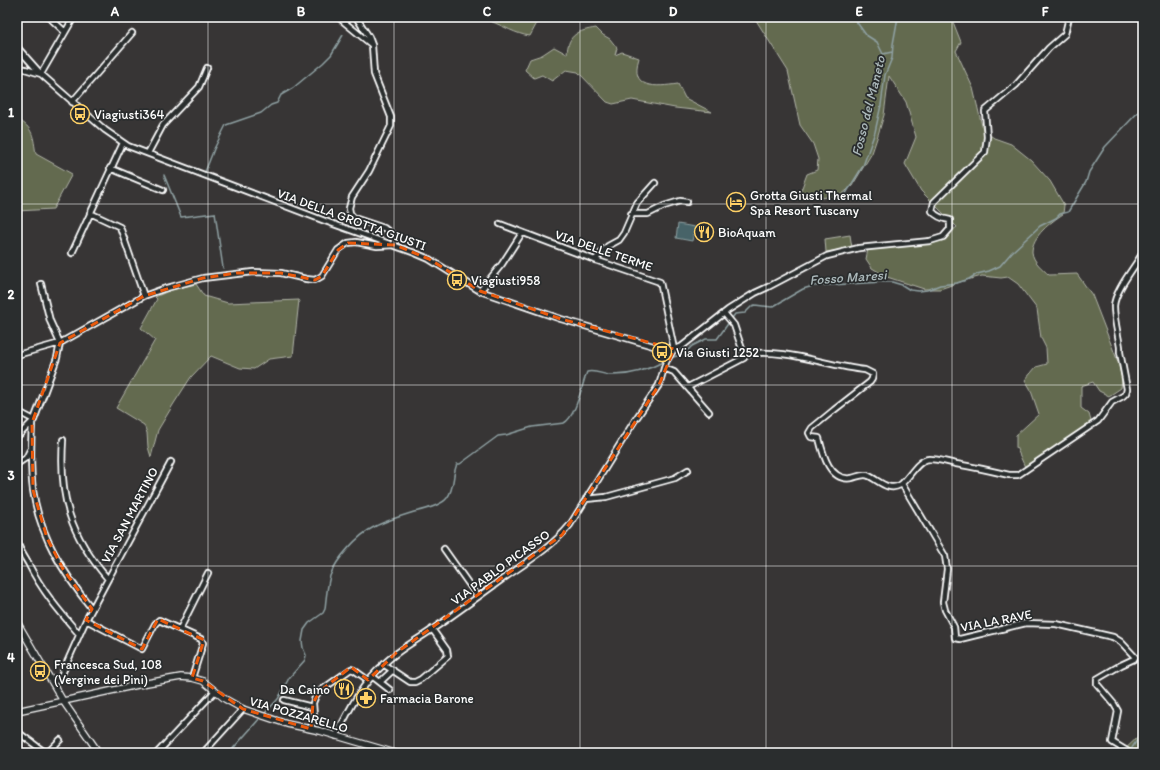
<svg xmlns="http://www.w3.org/2000/svg" width="1160" height="770" viewBox="0 0 1160 770" font-family="Itim,sans-serif">
<style>
.green{fill:#636a50;stroke:#b1b4a8}
.water{fill:#466468;stroke:#90a2a4}
.lines{fill:none;stroke-linecap:round;stroke-linejoin:round}
.stream{stroke:#90a2a4;stroke-width:1.5}
.minor-casing{stroke:#fff;stroke-width:8}
.tertiary-casing{stroke:#fff;stroke-width:8}
.minor{stroke:#2a2d2e;stroke-width:4.5}
.tertiary{stroke:#2a2d2e;stroke-width:5.5}
.marked{fill:none;stroke:#e8590c;stroke-width:3;stroke-dasharray:8 5;stroke-linejoin:round}
.grid{fill:none;stroke:#fff;stroke-width:1;stroke-opacity:0.55}
.labels{text-anchor:middle;stroke-width:3.5;stroke-linejoin:round;paint-order:stroke}
.poi-label{font-size:13px;fill:#fff;stroke:#2a2d2e;text-anchor:start}
.street-label{font-size:13px;fill:#fff;stroke:#2a2d2e}
.water-label{font-size:14px;font-style:italic;fill:#acb9bb;stroke:#2a2d2e}
.neatline{fill:none;stroke:#fff;stroke-width:1.5}
.grid-label{font-size:13px;text-anchor:middle;font-weight:bold;fill:#fff}
</style>
<rect width="100%" height="100%" fill="#373535"/>
<filter id="ink" filterUnits="userSpaceOnUse"><feTurbulence type="fractalNoise" baseFrequency=".025" numOctaves="2"/><feDisplacementMap in="SourceGraphic" scale="8" xChannelSelector="R" yChannelSelector="G"/><feConvolveMatrix kernelMatrix="1 2 1 2 8 2 1 2 1" color-interpolation-filters="sRGB"/></filter>
<g filter="url(#ink)">
<path class="green" d="M491 17H541L545 23 542 22 537 23 530 36C515 34 504 26 490 21Z
M754 17H951L961 42 956 51 973 88 983 130 994 138 1011 144 1031 160 1050 181 1064 205 1063 214C1051 222 1032 236 1032 252 1033 262 1043 269 1049 275L1077 274 1092 295 1118 362 1122 379 1121 388 1109 396 1099 391 1093 382 1081 386V408L1089 414 1091 421 1065 441 1025 467 1016 447V435L1039 414 1030 388 1025 380 1036 367 1047 364 1046 348 1041 338 1037 309 1018 284 1008 277 1001 278 982 276 963 281 940 289H924L887 277 872 268 866 259 868 249 929 244 943 238 957 227 921 191 905 164 916 137 906 102 889 76 884 115 877 138 872 153 852 186 841 195 821 198 800 193 807 174 817 170 818 159 813 144 800 125 788 71Z
M596 28 603 35 610 39 617 48 615 55 622 52 639 58C629 90 656 87 678 84L685 98 712 112 675 108 632 100 613 104 607 102 578 72 566 70 552 81 542 75 534 78 525 70 530 59 542 55 554 47 567 54C568 34 578 31 596 28Z
M17 119C34 128 33 137 36 154L72 174 53 209 17 211Z
M850 235 852 248 826 252 825 239Z
M196 284 204 296 228 303 299 300 293 356 269 359 254 369 240 368 211 356 191 377 173 405 158 430 151 457 148 447 147 433 144 425 116 408 155 340 141 328 157 299 155 297 171 290Z
M1143 732V753H1121Z"/>
<path class="water" d="M678 224 695 227 692 241 676 238Z"/>
<g class="lines">
<path class="stream" d="M853 17 866 35 877 42 883 54 892 52
M205 172 214 149 226 125 261 113 271 105 277 103 281 95 293 88 323 63 331 55 343 35
M164 175 181 217 215 213 223 268
M845 195 863 166 875 132 881 105 885 75 892 58 893 44 898 17
M670 358 684 354 692 346 706 339H717L735 314 745 313 752 306 755 305 772 307 803 289 813 286 884 282H892L902 285 910 290 919 291 927 290 940 285 957 283 969 279 977 274 989 271 1000 266 1012 252 1040 226 1056 218 1060 214 1068 212 1086 182 1089 172 1105 147 1143 107
M264 714 278 699 289 678 305 660 306 655 303 648 302 641 304 630 309 623 323 613 325 609C326 599 327 587 330 576 336 559 358 535 374 527 385 521 401 516 414 512 423 510 441 506 447 498 455 488 452 475 457 464H460L498 436 506 435 532 427 564 423C576 417 582 384 587 372 594 370 602 374 609 375 629 376 648 370 665 361
M1130 751 1143 731
M229 753 261 717"/>
<g class="minor-casing">
<path id="minor" d="M49 17 65 32
M338 17 372 45
M17 47 41 74 74 17
M17 68 25 69 41 74 105 130 128 146 325 221 415 253 429 259 480 291 561 319 660 348 674 349 681 347 728 310 755 293 768 287 827 256 859 248 930 241 943 237 950 229V220C943 219 937 217 932 211L934 202 985 152 987 137 985 111 1016 85 1049 48 1065 34 1069 17
M72 102 132 33
M148 153 163 125 199 87 207 68
M110 168 163 190
M90 213 120 227 144 296
M631 214H648L664 206 680 201 687 202
M500 224 595 260 660 282 674 349
M72 253 123 143
M595 260 608 246 619 240 624 233 637 203 655 183
M480 291 502 264 522 233
M724 313 734 325 742 349 746 354
M746 354C786 348 826 366 865 370L873 374 872 379 870 382 834 410 812 428 809 433 811 437 819 438C823 455 830 482 852 478 857 477 864 473 869 476 878 480 889 492 900 485 908 480 917 460 929 459 938 459 947 462 956 464 974 467 992 471 1009 475H1018L1098 421 1112 402 1123 396 1126 393 1127 389 1120 352V347C1118 334 1114 319 1114 306 1115 290 1136 266 1143 252
M17 355 60 343 144 296 163 289 203 278 253 272 281 273 306 279 315 280 322 276 338 250 348 243 356 242 377 246 395 245 393 235 384 228 354 218 350 213 349 208 352 197 369 171 391 126V117L374 74 372 45 369 37 356 17
M664 368 674 372 709 412
M688 387 744 358 746 354
M17 411 34 420
M32 423C31 444 30 468 33 490 39 535 64 574 92 609
M17 437 34 420 57 358 60 343 50 321 41 284
M63 440C59 499 70 535 108 579
M17 464 26 458 30 450
M902 484 945 556 947 569 943 602 945 610 954 627 955 638 960 639 1026 623 1056 624 1113 637 1121 642 1135 657 1134 659 1121 665 1097 679V684L1114 704 1118 711 1112 742 1130 753
M586 499 606 497 675 478 688 470
M17 541C19 549 24 556 28 563 42 591 59 611 79 634
M444 549 478 597
M86 620 142 649 155 624 159 620 201 639 203 643 192 678
M180 629 208 573
M383 664 410 682H415L421 679 448 656 447 650 432 629
M372 676 390 690
M380 682 393 670
M53 683 61 676 86 620 171 462
M284 700 312 707
M311 729 314 716 313 703 316 695 320 691 351 669 354 670 368 680
M17 730 19 733 46 753
M336 736C349 710 361 685 383 665 396 651 414 642 430 631 455 614 479 596 504 578 527 562 552 547 570 525L635 420 659 385 666 362 674 349
M47 753 60 740
M157 753 215 691
M203 753 243 709"/>
</g>
<g class="tertiary-casing">
<path id="tertiary" d="M17 622 63 701 99 753
M17 711 147 683 181 677 192 678 203 681 225 699 243 709 287 724 320 731 395 753"/>
</g>
<use href="#minor" class="minor"/>
<use href="#tertiary" class="tertiary"/>
</g>
</g>
<path class="marked" d="M348 243 395 245 429 259 480 291 561 319 674 349 659 385 562 535 396 653 368 680 351 667 320 691 313 703 311 729 243 709 203 681 192 678 204 640 158 619 142 649 86 620 92 609 63 569 47 538 33 490 32 423 60 343 144 296 203 278 237 273H281L315 280 322 276 338 250Z"/>
<path class="grid" d="M208 17V753M394 17V753M580 17V753M766 17V753M952 17V753M17 204H1143M17 385H1143M17 566H1143"/>
<defs>
<g id="bus-ring" transform="scale(1)"><circle r="9.5" fill="#2a2d2e" stroke="#ffd166" stroke-width="1.5"/><path d="M-5-6H5V4H4V6H2V4H-2V6H-4V4H-5ZM-3.5-4V0h7V-4ZM-3.5 1.2v1.5H-2V1.2ZM2 1.2v1.5H3.5V1.2Z" fill="#ffd166"/></g>
<g id="hotel-ring" transform="scale(1)"><circle r="9.5" fill="#2a2d2e" stroke="#ffd166" stroke-width="1.5"/><path d="M-6-4.5h1.5V1H6V5H4.5V3h-9V5H-6ZM-4 0a1.8 1.8 0 1 1 3.6 0ZM.5 0V-2.5h3Q6-2.5 6 0Z" fill="#ffd166"/></g>
<g id="restaurant-ring" transform="scale(1)"><circle r="9.5" fill="#2a2d2e" stroke="#ffd166" stroke-width="1.5"/><path d="M-5-6h1v4h1v-4h1v4h1v-4h1v5L-1.5 .5V6h-2V.5L-5-1ZM5-6V6H3V1.5H1.5Q1.5-4 5-6Z" fill="#ffd166"/></g>
<g id="pharmacy-ring" transform="scale(1)"><circle r="9.5" fill="#2a2d2e" stroke="#ffd166" stroke-width="1.5"/><path d="M-2-6h4v4h4v4h-4v4h-4v-4h-4v-4h4Z" fill="#ffd166"/></g>
</defs>
<g fill-rule="evenodd">
<use href="#bus-ring" x="80" y="114"/>
<use href="#hotel-ring" x="736" y="202"/>
<use href="#restaurant-ring" x="704" y="232"/>
<use href="#bus-ring" x="457" y="280"/>
<use href="#bus-ring" x="662" y="352"/>
<use href="#bus-ring" x="40" y="671"/>
<use href="#restaurant-ring" x="344" y="689"/>
<use href="#pharmacy-ring" x="366" y="698"/>
</g>
<g class="labels">
<g class="poi-label">
<text x="94" y="119">Viagiusti364</text>
<text x="750" y="200">Grotta Giusti Thermal<tspan x="750" dy="15">Spa Resort Tuscany</tspan></text>
<text x="718" y="237">BioAquam</text>
<text x="471" y="285">Viagiusti958</text>
<text x="676" y="357">Via Giusti 1252</text>
<text x="54" y="669">Francesca Sud, 108<tspan x="54" dy="15">(Vergine dei Pini)</tspan></text>
<text x="330" y="694" text-anchor="end">Da Caino</text>
<text x="380" y="703">Farmacia Barone</text>
</g>
<g class="street-label">
<text transform="translate(352 219) rotate(20)" y="5">VIA DELLA GROTTA GIUSTI</text>
<text transform="translate(604 250) rotate(19)" y="5">VIA DELLE TERME</text>
<text transform="translate(129 515) rotate(-62)" y="5">VIA SAN MARTINO</text>
<text transform="translate(500 567) rotate(-36)" y="5">VIA PABLO PICASSO</text>
<text transform="translate(996 620) rotate(-11)" y="5">VIA LA RAVE</text>
<text transform="translate(299 714) rotate(16)" y="5">VIA POZZARELLO</text>
</g>
<g class="water-label">
<text transform="translate(868 106) rotate(-76)" y="5">Fosso del Maneto</text>
<text transform="translate(848 277) rotate(-4)" y="5">Fosso Maresi</text>
</g>
</g>
<rect width="1160" height="770" fill="none" stroke="#2a2d2e" stroke-width="44"/>
<rect x="22" y="22" width="1116" height="726" class="neatline"/>
<g class="grid-label">
<text x="115" y="16">A</text>
<text x="301" y="16">B</text>
<text x="487" y="16">C</text>
<text x="673" y="16">D</text>
<text x="859" y="16">E</text>
<text x="1045" y="16">F</text>
<text x="11" y="117">1</text>
<text x="11" y="299">2</text>
<text x="11" y="480">3</text>
<text x="11" y="662">4</text>
</g>
</svg>
